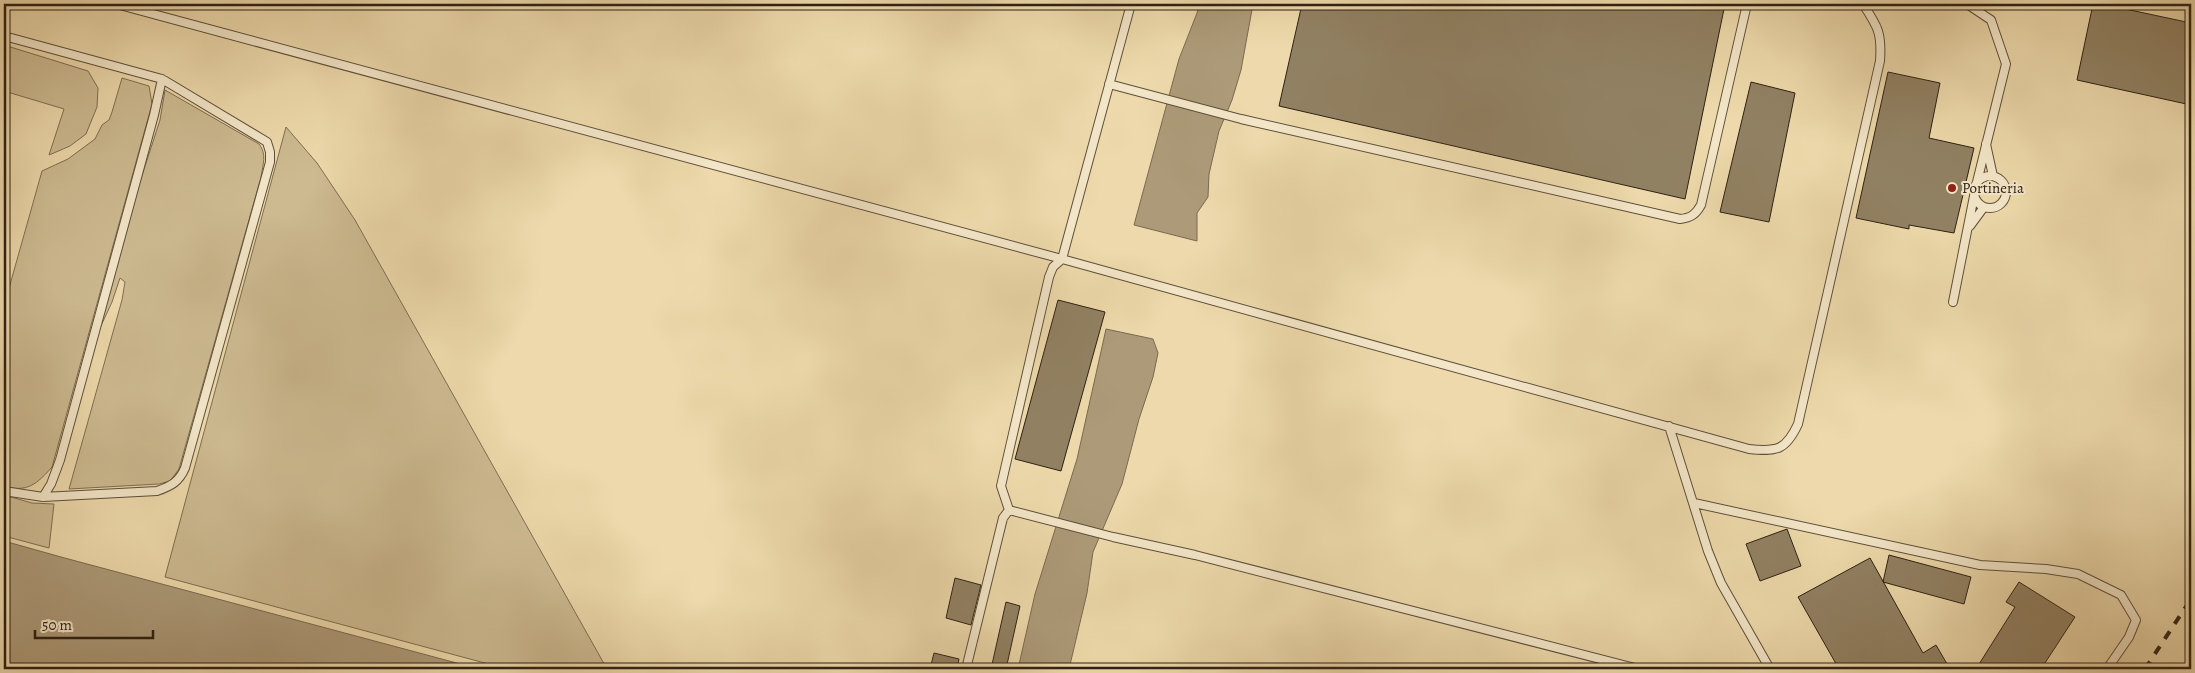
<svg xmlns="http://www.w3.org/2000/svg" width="2195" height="673" viewBox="0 0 2195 673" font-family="Alegreya,serif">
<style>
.green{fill:#cdba91;stroke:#7e6e52}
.water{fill:#ac9a78;stroke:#7a6a50}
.building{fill:#918163;stroke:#2e2114}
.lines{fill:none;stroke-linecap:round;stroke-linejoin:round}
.service-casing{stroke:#5e4f3a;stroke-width:10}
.service{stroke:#f3e6c8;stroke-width:8}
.rail{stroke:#2e2114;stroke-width:4;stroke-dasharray:9 9;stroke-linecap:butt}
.poi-dot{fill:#8f2418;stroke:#f3e6c8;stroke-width:2}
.labels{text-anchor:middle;stroke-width:4;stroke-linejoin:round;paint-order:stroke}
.poi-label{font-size:15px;fill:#2e2114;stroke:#f3e6c8;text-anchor:start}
</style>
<rect width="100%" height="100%" fill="#edd9ab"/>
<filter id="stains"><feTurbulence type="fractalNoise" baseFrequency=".004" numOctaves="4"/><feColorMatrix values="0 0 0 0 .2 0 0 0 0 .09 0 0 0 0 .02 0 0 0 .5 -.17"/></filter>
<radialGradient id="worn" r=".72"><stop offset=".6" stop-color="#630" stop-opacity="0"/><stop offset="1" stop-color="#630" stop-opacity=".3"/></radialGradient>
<path class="green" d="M4 45 88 71 98 88 97 107 86 134 70 146 49 155 64 109 4 91Z
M122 78 149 86 152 104 52 467C37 484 27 493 4 486V306L42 171 68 159 95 139 102 125 109 120 112 112Z
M165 90 259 144C267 154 263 164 261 177L179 469 170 481 159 484 69 489 122 300 125 282 120 278 112 302 100 328 136 194 160 120Z
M286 127 317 163 355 220 607 669H507L165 577Z
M4 495 32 503 54 504 49 548 4 536Z"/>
<path class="water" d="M1199 4H1253L1241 70 1232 100 1219 131 1209 174 1208 197 1197 213V241L1134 225 1179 59 1197 13Z
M1106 329 1153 339 1158 353 1153 377 1139 419 1122 484 1093 552 1087 593 1069 669H1018L1035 594 1077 459Z
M4 541 61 557 479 669H4Z"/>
<path class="building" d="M1302 4H1725L1685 199 1279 106Z
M2093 4H2102L2191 23V105L2077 80Z
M1888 72 1940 83 1929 138 1974 148 1954 233 1909 225V229L1856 218Z
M1751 82 1795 93 1769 222 1720 212Z
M1058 300 1105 312 1061 471 1015 459Z
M1787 529 1801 566 1760 581 1746 544Z
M1889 555 1971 577 1964 604 1883 582Z
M1870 558 1923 653 1936 645 1950 669H1839L1798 597Z
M955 578 981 585 971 625 946 618Z
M2019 582 2075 617 2041 669H1976L2015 607 2006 602Z
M1006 602 1020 606 1006 669H991Z
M934 653 959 659 957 669H930Z"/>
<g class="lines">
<g class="service-casing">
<path id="service" d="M116 4 1062 259 1749 449C1777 452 1786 450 1798 424L1880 61C1882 33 1878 27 1863 4
M1967 4 1991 20 2006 64 1977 182
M4 36 162 79
M1109 84 1241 119 1680 219C1691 218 1696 214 1701 205L1747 4
M1986 144 1993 176
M1974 192a16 16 0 1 1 32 0a16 16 0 1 1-32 0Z
M1970 226 1984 207
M1953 302 1974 196
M1669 426 1708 551 1721 583 1770 669
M4 491 43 497 157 491C171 486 179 482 185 468L270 162V152L267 142 162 79 154 115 60 460 51 484 43 497
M1694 503 1980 565 2046 569 2078 574 2121 595 2136 620 2129 637 2107 669
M1009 510 1113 537 1195 555 1639 669
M966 669 1003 518 1009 510 1001 486 1049 277 1053 267 1062 259 1131 4"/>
</g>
<use href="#service" class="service"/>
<path class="rail" d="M2145 669 2191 599"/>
</g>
<circle class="poi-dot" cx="1952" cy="188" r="5"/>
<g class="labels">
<g class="poi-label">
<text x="1962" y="193">Portineria</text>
</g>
</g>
<rect width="2195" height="673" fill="none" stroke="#edd9ab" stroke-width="20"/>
<rect x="5" y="5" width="2185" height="663" fill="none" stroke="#2e2114" stroke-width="2.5"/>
<rect x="10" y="10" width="2175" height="653" fill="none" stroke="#2e2114"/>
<path d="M35 630v8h118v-8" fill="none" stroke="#2e2114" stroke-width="2.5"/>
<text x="42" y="630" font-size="15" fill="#2e2114" stroke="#f3e6c8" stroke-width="4" paint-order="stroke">50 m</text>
<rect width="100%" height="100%" filter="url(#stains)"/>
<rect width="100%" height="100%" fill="url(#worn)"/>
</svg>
